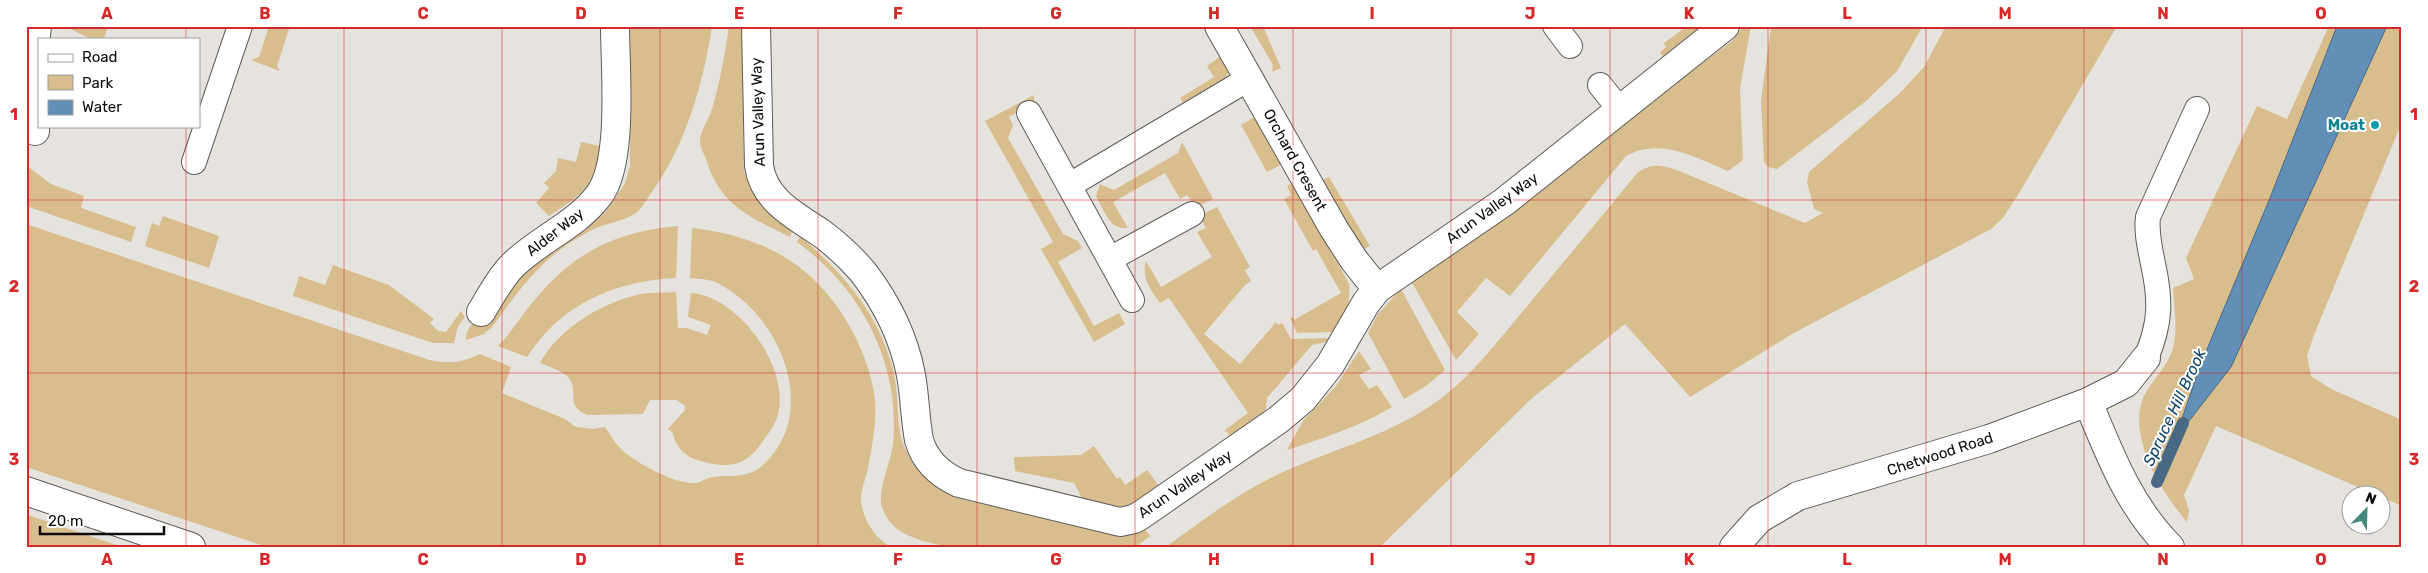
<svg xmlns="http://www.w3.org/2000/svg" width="2428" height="573" viewBox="0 0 2428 573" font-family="Rubik,sans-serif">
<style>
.green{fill:#d8bd8d}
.water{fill:#628fb7;stroke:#486883}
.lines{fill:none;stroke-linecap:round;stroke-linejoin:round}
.stream{stroke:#486883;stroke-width:12}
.lane-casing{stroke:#5e5c58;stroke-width:26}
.street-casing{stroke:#5e5c58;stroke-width:30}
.highway-casing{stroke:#5e5c58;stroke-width:30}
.lane{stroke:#fff;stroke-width:24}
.street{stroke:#fff;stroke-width:28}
.highway{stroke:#fff;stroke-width:28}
.grid{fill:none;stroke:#d62828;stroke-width:1;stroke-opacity:0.55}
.culture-dot{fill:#0f9aa8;stroke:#fff;stroke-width:2}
.labels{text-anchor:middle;stroke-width:4;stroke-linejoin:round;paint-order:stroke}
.street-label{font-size:15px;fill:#0d0c0b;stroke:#fff}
.culture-label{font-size:15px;font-weight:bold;fill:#0d838f;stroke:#fff;text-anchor:end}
.water-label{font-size:16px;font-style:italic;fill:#0c4269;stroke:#fff}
.neatline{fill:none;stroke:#d62828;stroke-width:2}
.grid-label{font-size:16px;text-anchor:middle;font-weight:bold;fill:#d62828}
</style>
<rect width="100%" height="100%" fill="#e6e3de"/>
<path class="green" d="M64 26H108L104 39H91Z
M269 26H290L277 66 280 71 251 60 259 57Z
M630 26H712C703 85 685 148 649 196 645 202 640 211 634 214 622 222 605 223 592 230 543 255 523 285 492 327L484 334 466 340C466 331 469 326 477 320L482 327 489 322 530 265 606 212 625 183 630 166Z
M729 26H742L744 171C756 204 764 212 792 231L790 237C750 217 720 206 706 159 704 154 700 147 700 141 700 131 709 119 712 109 720 82 725 54 729 26Z
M1250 26H1263L1281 68 1272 72 1273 65Z
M1687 26H1705L1665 59 1660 52 1666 47 1664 43Z
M1744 26H1749L1750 31 1740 89 1743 160 1728 171C1695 157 1660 137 1626 156L1510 296 1486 278 1457 312 1479 334 1456 360 1411 281 1732 41Z
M1771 26H1923L1897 71 1866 101 1777 169 1768 167 1764 162 1761 101Z
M1946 26H2117L2021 190 2003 218 1991 229 1792 334 1690 397 1625 324 1531 399 1380 547H1166C1203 520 1239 492 1281 473 1333 449 1391 435 1439 400 1474 374 1501 337 1529 304 1565 260 1602 216 1638 172 1653 163 1661 165 1677 170L1805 223 1823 213 1814 209 1807 182 1809 172 1900 93 1924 67Z
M2329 26H2337L2270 198 2200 366 2176 437 2386 27 2402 26V122L2314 335 2307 356 2311 376 2331 389 2402 420V506L2216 426 2184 495 2189 510 2187 522C2163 494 2129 441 2142 401 2149 382 2167 369 2173 348 2178 328 2174 308 2173 288L2194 279 2186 258 2257 106 2287 119Z
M1221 56 1229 72 1226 77 1183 103 1180 98 1214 77 1207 66Z
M1034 95V102L1009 117 1013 125 1008 138 1063 234 1078 241 1082 248 1058 262 1094 326 1119 313 1125 324 1094 342 1041 249 1053 242 985 121Z
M1256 116 1282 164 1267 172 1241 125Z
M581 142 600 146C598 185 578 197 549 216L536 203 549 188 544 183 556 171 558 158 576 162Z
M1182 142 1213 199 1196 207 1187 195 1180 199 1165 173 1113 202 1128 228C1109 230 1104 210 1096 196L1100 184 1114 190 1178 153Z
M26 165 51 184 84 196 81 208 136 227 131 242 26 206Z
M1329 177 1370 246 1364 249 1349 229 1323 180Z
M1294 182 1349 284C1351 304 1345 315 1335 332L1297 333 1290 318 1293 317 1294 320 1341 293 1316 249 1313 251 1284 199 1291 195 1287 186Z
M1217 207 1250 267 1245 270 1251 281 1245 285 1204 334 1240 364 1276 322 1278 325 1282 323 1291 339 1332 338 1331 341 1312 345 1267 398 1265 416 1232 438 1225 430 1248 413 1169 298 1160 303C1151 290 1141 278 1146 261L1161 287 1212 257 1197 232 1206 228 1199 216Z
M163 216 219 236 209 268 145 246 152 223 159 226Z
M26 224 429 360C450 364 460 363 480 354L511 367 502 393 565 419 576 427 593 429 605 427C610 434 615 443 621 449 636 463 674 484 695 483 700 483 704 479 709 478 727 473 746 481 763 465 821 412 780 315 719 284 711 279 700 279 690 278L692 228C762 236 813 263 849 325 862 348 872 374 875 400 877 422 872 447 868 468 866 477 862 488 861 497 861 517 874 538 891 547H267L26 467Z
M678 226 676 278C615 281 561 304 527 357L498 346C514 330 524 311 539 295 577 250 620 231 678 226Z
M800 236C833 265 863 295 881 336 887 350 893 365 895 380 899 400 896 421 902 441 910 467 936 489 960 499L1115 534 1144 528 1150 536 1136 547C1099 547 1063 547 1026 547 985 547 937 553 900 531 891 525 883 514 881 503 879 485 891 462 893 444 901 364 861 288 797 242Z
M333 265 389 285 434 319 430 323 438 331 446 332 461 311 465 317 458 326 454 343H433L293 296 299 276 325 285Z
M1401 289 1445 370 1426 386 1404 399 1368 333 1378 314Z
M676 292 678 328H687L707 335 711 325 688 317 691 293C738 296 790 367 778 414 776 424 769 432 763 441 745 468 727 469 697 460 686 457 674 445 673 433L668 429 685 410V406L677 400H650L643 414 588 415C564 407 580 390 568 377 561 370 549 367 540 363 559 328 603 302 641 294 652 292 665 293 676 292Z
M1359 351 1371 369 1359 375 1369 389 1377 385 1392 407C1359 427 1323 438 1287 450L1303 421 1336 386Z
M1094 446 1117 479 1120 477 1125 485 1147 470 1160 487C1123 511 1126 509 1083 500L1074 483 1015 471 1014 457 1081 455Z
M26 514 31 516 122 547H26Z"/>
<path class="water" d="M2337 26H2387L2231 367 2175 439 2200 366 2270 198Z"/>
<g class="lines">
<path class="stream" d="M2157 482 2183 423"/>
<g class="lane-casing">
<path id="lane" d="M1555 26 1570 46
M1600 85 1620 110
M1029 113 1132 300
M194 162 240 26
M1070 185 1250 78
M1110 259 1192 214
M2146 358C2161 323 2161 300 2153 264 2150 248 2146 233 2148 217L2197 109"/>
</g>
<g class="street-casing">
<path id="street" d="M756 26 759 166C764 200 794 215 821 233 836 244 851 258 863 272 886 302 904 338 911 375 915 397 915 419 919 440 925 461 939 474 959 483L1120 522 1134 519 1141 515 1278 420 1303 399 1330 365 1366 303 1377 289 1504 202 1725 26
M1219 26 1334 229 1354 260 1377 289
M35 131V44L37 26
M481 312C490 297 499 280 511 267 537 240 576 226 599 195 624 162 615 68 615 26
M2088 402C2110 455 2129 506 2170 547
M1734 547 1759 519 1798 496 1989 439 2088 402 2126 383 2146 358"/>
</g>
<g class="highway-casing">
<path id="highway" d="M26 491 191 547"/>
</g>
<use href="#lane" class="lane"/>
<use href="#street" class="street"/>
<use href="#highway" class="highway"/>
</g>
<path class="grid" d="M186 26V39M344 26V547M502 26V547M660 26V547M818 26V547M977 26V547M1135 26V547M1293 26V547M1451 26V547M1610 26V547M1768 26V547M1926 26V547M2084 26V547M2242 26V547M186 126V547M26 200H2402M26 373H2402"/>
<circle class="culture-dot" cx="2375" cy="125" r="5"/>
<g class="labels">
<g class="street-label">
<text transform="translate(758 112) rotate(-92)" y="5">Arun Valley Way</text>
<text transform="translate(1295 160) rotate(61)" y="5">Orchard Cresent</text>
<text transform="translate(1492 208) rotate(-36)" y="5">Arun Valley Way</text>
<text transform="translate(555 232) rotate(-38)" y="5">Alder Way</text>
<text transform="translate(1940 454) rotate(-18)" y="5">Chetwood Road</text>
<text transform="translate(1185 484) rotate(-34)" y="5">Arun Valley Way</text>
</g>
<g class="culture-label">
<text x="2365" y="130">Moat</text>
</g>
<g class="water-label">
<text transform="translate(2174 407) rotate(-65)" y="6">Spruce Hill Brook</text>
</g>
</g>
<rect width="2428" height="573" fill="none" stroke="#ffffff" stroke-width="55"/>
<rect x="38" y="38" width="162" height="90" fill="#ffffff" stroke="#9e9e9d"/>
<rect x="48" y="54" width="25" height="8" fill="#ffffff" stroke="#9e9e9d"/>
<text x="82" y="62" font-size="15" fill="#0d0c0b">Road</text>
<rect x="48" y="75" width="25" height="15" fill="#d8bd8d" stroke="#9e9e9d"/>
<text x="82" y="88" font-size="15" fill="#0d0c0b">Park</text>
<rect x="48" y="100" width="25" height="15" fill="#628fb7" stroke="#9e9e9d"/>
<text x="82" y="112" font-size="15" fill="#0d0c0b">Water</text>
<g transform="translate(2366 510) rotate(23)"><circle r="24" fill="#ffffff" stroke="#9e9e9d"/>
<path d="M0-4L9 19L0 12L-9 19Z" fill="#46897b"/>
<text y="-8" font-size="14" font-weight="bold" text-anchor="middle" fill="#0d0c0b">N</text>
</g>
<path d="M40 526v8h124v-8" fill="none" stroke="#0d0c0b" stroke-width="2.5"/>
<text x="48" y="526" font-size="15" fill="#0d0c0b" stroke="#ffffff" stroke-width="4" paint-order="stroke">20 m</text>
<rect x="28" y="28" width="2372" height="518" class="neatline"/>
<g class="grid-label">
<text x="107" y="19">A</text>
<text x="265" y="19">B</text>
<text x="423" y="19">C</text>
<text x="581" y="19">D</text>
<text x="739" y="19">E</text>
<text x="898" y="19">F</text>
<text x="1056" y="19">G</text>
<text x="1214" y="19">H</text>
<text x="1372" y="19">I</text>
<text x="1530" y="19">J</text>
<text x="1689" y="19">K</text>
<text x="1847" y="19">L</text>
<text x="2005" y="19">M</text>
<text x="2163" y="19">N</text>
<text x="2321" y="19">O</text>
<text x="14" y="120">1</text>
<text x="2414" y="120">1</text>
<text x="14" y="292">2</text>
<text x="2414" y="292">2</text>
<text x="14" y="465">3</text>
<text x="2414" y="465">3</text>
<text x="107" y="565">A</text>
<text x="265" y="565">B</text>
<text x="423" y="565">C</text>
<text x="581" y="565">D</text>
<text x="739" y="565">E</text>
<text x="898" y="565">F</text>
<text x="1056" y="565">G</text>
<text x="1214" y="565">H</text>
<text x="1372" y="565">I</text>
<text x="1530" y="565">J</text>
<text x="1689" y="565">K</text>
<text x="1847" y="565">L</text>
<text x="2005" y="565">M</text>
<text x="2163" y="565">N</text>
<text x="2321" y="565">O</text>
</g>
</svg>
